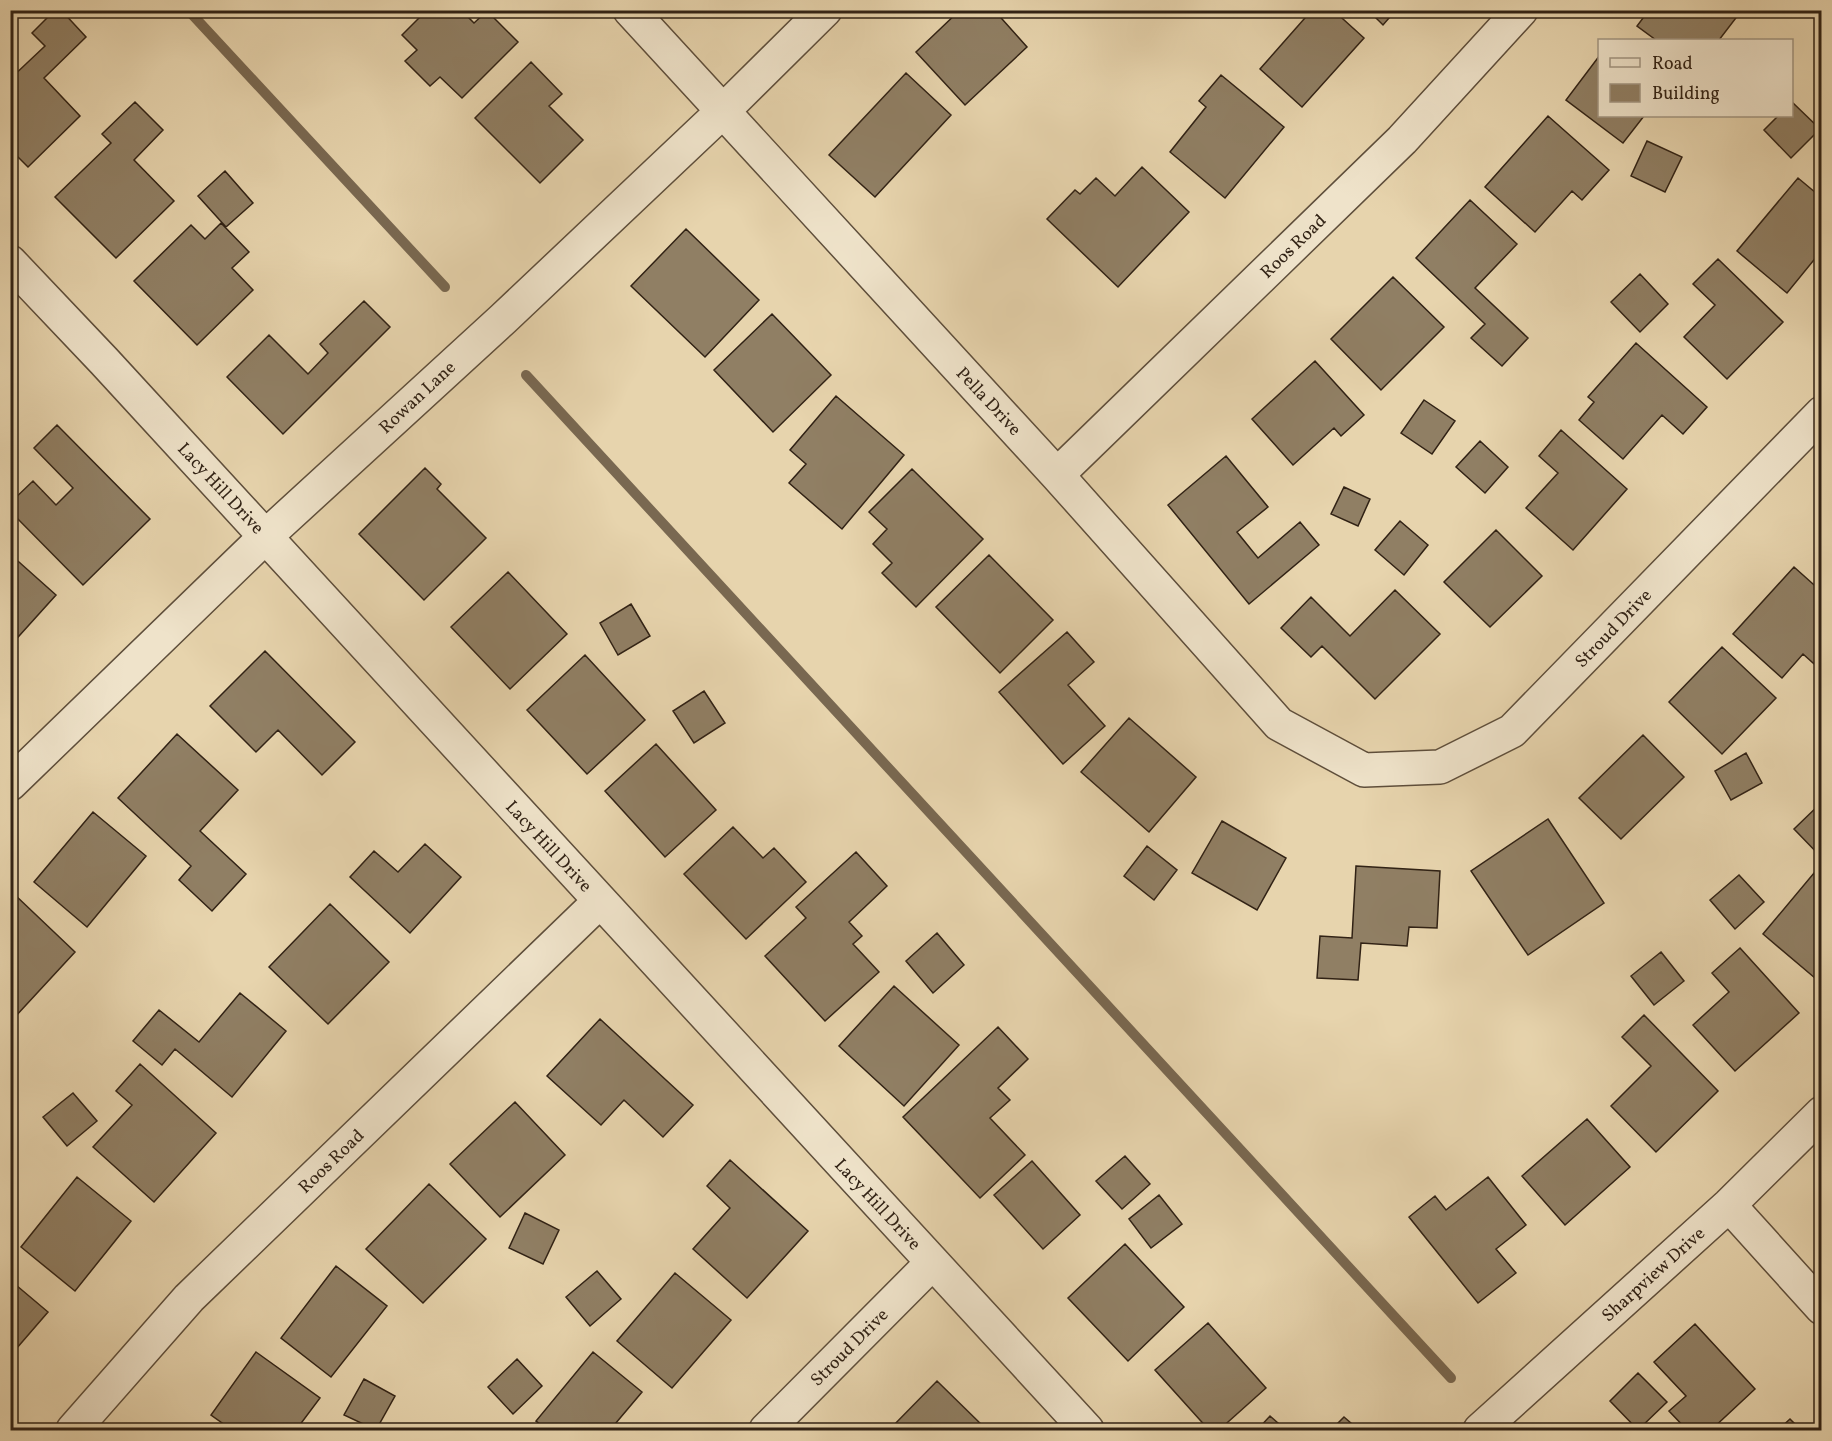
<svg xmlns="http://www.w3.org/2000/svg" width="1832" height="1441" viewBox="0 0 1832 1441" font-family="Vollkorn,serif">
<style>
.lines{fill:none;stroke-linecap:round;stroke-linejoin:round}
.stream{stroke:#796851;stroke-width:10}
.building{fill:#907f64;stroke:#312215;stroke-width:1.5}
.street-casing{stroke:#5e4e3b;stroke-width:36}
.street{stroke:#efe3ca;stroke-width:33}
.labels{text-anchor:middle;stroke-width:4.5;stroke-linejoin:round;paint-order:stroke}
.street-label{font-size:18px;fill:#312215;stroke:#efe3ca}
</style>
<rect width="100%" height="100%" fill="#e7d4ad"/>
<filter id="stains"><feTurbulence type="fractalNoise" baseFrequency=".00333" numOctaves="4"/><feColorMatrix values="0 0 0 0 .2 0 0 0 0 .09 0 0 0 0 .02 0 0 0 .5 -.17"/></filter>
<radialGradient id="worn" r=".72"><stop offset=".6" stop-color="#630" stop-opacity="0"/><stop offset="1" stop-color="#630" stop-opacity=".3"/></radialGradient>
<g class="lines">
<path class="stream" d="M188 10 445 287
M526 375 1451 1378"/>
</g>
<path class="building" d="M55 10H61L86 37 44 78 80 116 28 167 10 149V79L45 46 32 33Z
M427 10H461L474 23 487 11 518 42 462 98 440 77 430 86 405 61 417 50 402 35Z
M960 10H994L1027 47 965 105 916 52Z
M1312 10H1333L1364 38 1302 107 1260 69Z
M1368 10H1396L1383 25Z
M1649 10H1742L1719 40H1656L1637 26Z
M1600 55V116H1644L1623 143 1566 100Z
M531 62 562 94 549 106 583 140 540 183 475 118Z
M906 73 951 115 875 197 829 155Z
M1221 75 1284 127 1225 198 1170 152 1206 107 1199 101Z
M135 102 163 130 134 160 174 201 116 258 55 197 111 143 102 134Z
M1792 102 1820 129 1791 158 1764 130 1778 116H1792Z
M1548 116 1609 170 1582 200 1572 191 1535 232 1485 187Z
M1647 141 1682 157 1665 192 1631 176Z
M1142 167 1189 212 1118 287 1047 219 1075 190 1080 194 1096 178 1115 196Z
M225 171 253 203 226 227 198 196Z
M1798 178 1822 198V250L1787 293 1737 251Z
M1470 200 1517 244 1475 288 1528 338 1502 366 1471 338 1485 324 1416 258Z
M221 223 249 252 232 268 253 290 197 345 134 281 191 225 205 239Z
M686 229 759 300 705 357 631 286Z
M1718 259 1783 322 1727 379 1684 337 1715 305 1693 284Z
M1640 274 1668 304 1640 332 1611 302Z
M1393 277 1444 327 1381 390 1331 339Z
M364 301 390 327 283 434 227 377 269 335 308 374 328 353 320 344Z
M772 314 831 375 773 432 714 370Z
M1636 343 1707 407 1683 434 1662 415 1623 459 1579 420 1594 402 1588 397Z
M1315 361 1364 415 1341 436 1334 428 1293 465 1252 419Z
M836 396 904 455 842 529 789 483 806 464 790 450Z
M1424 400 1455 421 1432 454 1401 433Z
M57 425 150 519 83 585 10 511V503L33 481 56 505 73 488 34 448Z
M1561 430 1627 489 1573 550 1526 508 1558 473 1539 456Z
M1480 441 1508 467 1485 493 1456 467Z
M1226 456 1268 507 1237 532 1258 558 1300 522 1319 545 1249 604 1168 505Z
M425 468 441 484 437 489 486 538 424 600 359 534Z
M912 469 983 539 916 607 882 573 892 563 873 544 887 529 869 512Z
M1344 487 1370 499 1358 526 1331 514Z
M1400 521 1428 545 1404 575 1375 550Z
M1496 530 1542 576 1490 627 1444 582Z
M10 554 56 595 10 646Z
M989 555 1053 620 1000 673 936 607Z
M1794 567 1822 592V671L1803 654 1782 678 1733 634Z
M508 572 567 634 510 689 451 627Z
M1395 590 1440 634 1375 699 1322 646 1311 657 1281 628 1311 597 1350 636Z
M631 604 650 636 618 655 600 623Z
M1067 632 1094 662 1068 685 1105 726 1063 764 999 692Z
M1722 647 1776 698 1722 754 1669 702Z
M265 651 355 742 322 775 278 730 256 752 210 706Z
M585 655 645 720 587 774 527 710Z
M704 691 725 723 694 743 673 711Z
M1129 718 1196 777 1149 832 1081 772Z
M177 734 238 790 200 831 246 874 212 911 179 880 191 866 118 798Z
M1643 735 1684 777 1621 839 1579 798Z
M656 744 716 810 665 857 605 791Z
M1746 753 1762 783 1731 800 1715 771Z
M1822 802V858L1794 829Z
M93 812 146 856 87 927 34 882Z
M1548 819 1604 903 1528 955 1471 871Z
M1222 821 1286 858 1257 910 1192 873Z
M733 827 763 858 774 848 806 882 746 939 684 874Z
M425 844 461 877 410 933 350 877 374 851 398 872Z
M1147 846 1177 870 1154 900 1124 876Z
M856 852 887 886 849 922 862 936 853 944 879 972 825 1021 765 956 806 918 796 907Z
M1356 866 1440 871 1437 928 1409 927 1407 946 1361 943 1358 980 1317 978 1320 936 1352 938Z
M1814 873 1822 880V984L1763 934Z
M1739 875 1764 902 1735 929 1710 900Z
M14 894 75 952 14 1018 10 1014V898Z
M330 904 389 962 328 1024 269 967Z
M937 933 964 965 933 993 906 961Z
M1740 948 1799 1013 1735 1071 1693 1025 1729 992 1712 973Z
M1661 952 1684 981 1654 1005 1631 976Z
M894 986 959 1045 904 1106 839 1046Z
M240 993 286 1031 232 1097 175 1049 162 1065 133 1041 159 1010 199 1042Z
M1644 1015 1718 1091 1656 1152 1611 1106 1651 1066 1622 1037Z
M600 1019 693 1105 663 1137 624 1100 601 1125 547 1076Z
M998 1027 1028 1059 998 1088 1010 1100 990 1118 1025 1155 980 1198 903 1117Z
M140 1064 216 1133 154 1202 93 1147 132 1105 116 1091Z
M73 1093 97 1121 67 1146 43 1117Z
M515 1102 565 1155 500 1217 450 1164Z
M1587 1119 1630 1167 1565 1225 1522 1176Z
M1125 1156 1150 1184 1122 1209 1096 1181Z
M730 1160 808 1231 747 1298 693 1249 730 1208 707 1186Z
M1032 1161 1080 1215 1043 1249 994 1195Z
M77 1177 131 1221 75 1291 21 1247Z
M1488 1177 1526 1225 1496 1249 1516 1273 1478 1303 1409 1217 1435 1196 1446 1210Z
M429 1184 486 1239 423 1303 366 1249Z
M1159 1195 1182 1224 1151 1248 1129 1219Z
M525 1213 559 1230 543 1264 509 1248Z
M1125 1244 1184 1307 1128 1361 1068 1298Z
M336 1266 387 1306 331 1377 281 1338Z
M597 1271 621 1299 590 1326 566 1297Z
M675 1273 731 1320 672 1388 617 1341Z
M10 1280 48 1312 10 1356Z
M1208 1323 1266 1388 1219 1430H1209L1155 1370Z
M1695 1324 1755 1389 1711 1430H1687L1669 1411 1686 1396 1654 1362Z
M256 1352 320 1398 296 1430H232L211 1415Z
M593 1352 642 1392 610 1430H548L536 1421Z
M517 1359 542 1386 513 1414 488 1387Z
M1638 1373 1667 1402 1638 1430 1610 1401Z
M364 1379 395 1396 376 1430 344 1415Z
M937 1381 987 1430H889Z
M1270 1416 1286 1430H1257Z
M1344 1417 1359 1430H1331Z
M1790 1419 1801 1430H1778Z"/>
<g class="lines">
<g class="street-casing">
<path id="street" d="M630 10 1057 475 1279 724 1364 770 1440 767 1512 731 1822 413
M10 262 104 361 1087 1430
M1057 475 1402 140 1521 10
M10 784 265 537 503 319 723 111 825 10
M1729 1205 1822 1308
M73 1430 189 1298 600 901
M766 1430 932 1263
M1480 1430 1729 1205 1822 1113"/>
</g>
<use href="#street" class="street"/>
</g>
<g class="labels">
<g class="street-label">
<text transform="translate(1293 246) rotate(-44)" y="6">Roos Road</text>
<text transform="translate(417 397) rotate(-43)" y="6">Rowan Lane</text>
<text transform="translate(989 401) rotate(47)" y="6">Pella Drive</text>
<text transform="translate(221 488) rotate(47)" y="6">Lacy Hill Drive</text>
<text transform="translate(1613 628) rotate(-46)" y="6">Stroud Drive</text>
<text transform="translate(549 846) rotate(47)" y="6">Lacy Hill Drive</text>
<text transform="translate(331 1161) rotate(-44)" y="6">Roos Road</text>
<text transform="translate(878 1204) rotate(47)" y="6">Lacy Hill Drive</text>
<text transform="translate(1653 1274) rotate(-42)" y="6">Sharpview Drive</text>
<text transform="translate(849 1347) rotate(-45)" y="6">Stroud Drive</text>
</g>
</g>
<rect width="1832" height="1441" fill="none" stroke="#e7d4ad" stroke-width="36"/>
<rect x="12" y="12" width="1808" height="1417" fill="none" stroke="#312215" stroke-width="3"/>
<rect x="18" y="18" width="1796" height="1405" fill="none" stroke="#312215" stroke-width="1.5"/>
<rect x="1598" y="39" width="195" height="78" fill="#efe3ca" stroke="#a39682" stroke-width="1.5"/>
<rect x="1610" y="58" width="30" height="9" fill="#efe3ca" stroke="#a39682" stroke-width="1.5"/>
<text x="1652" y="69" font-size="18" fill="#312215">Road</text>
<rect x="1610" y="84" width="30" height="18" fill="#907f64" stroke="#a39682" stroke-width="1.5"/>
<text x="1652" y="99" font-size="18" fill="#312215">Building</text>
<rect width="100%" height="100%" filter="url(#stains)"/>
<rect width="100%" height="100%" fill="url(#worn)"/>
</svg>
